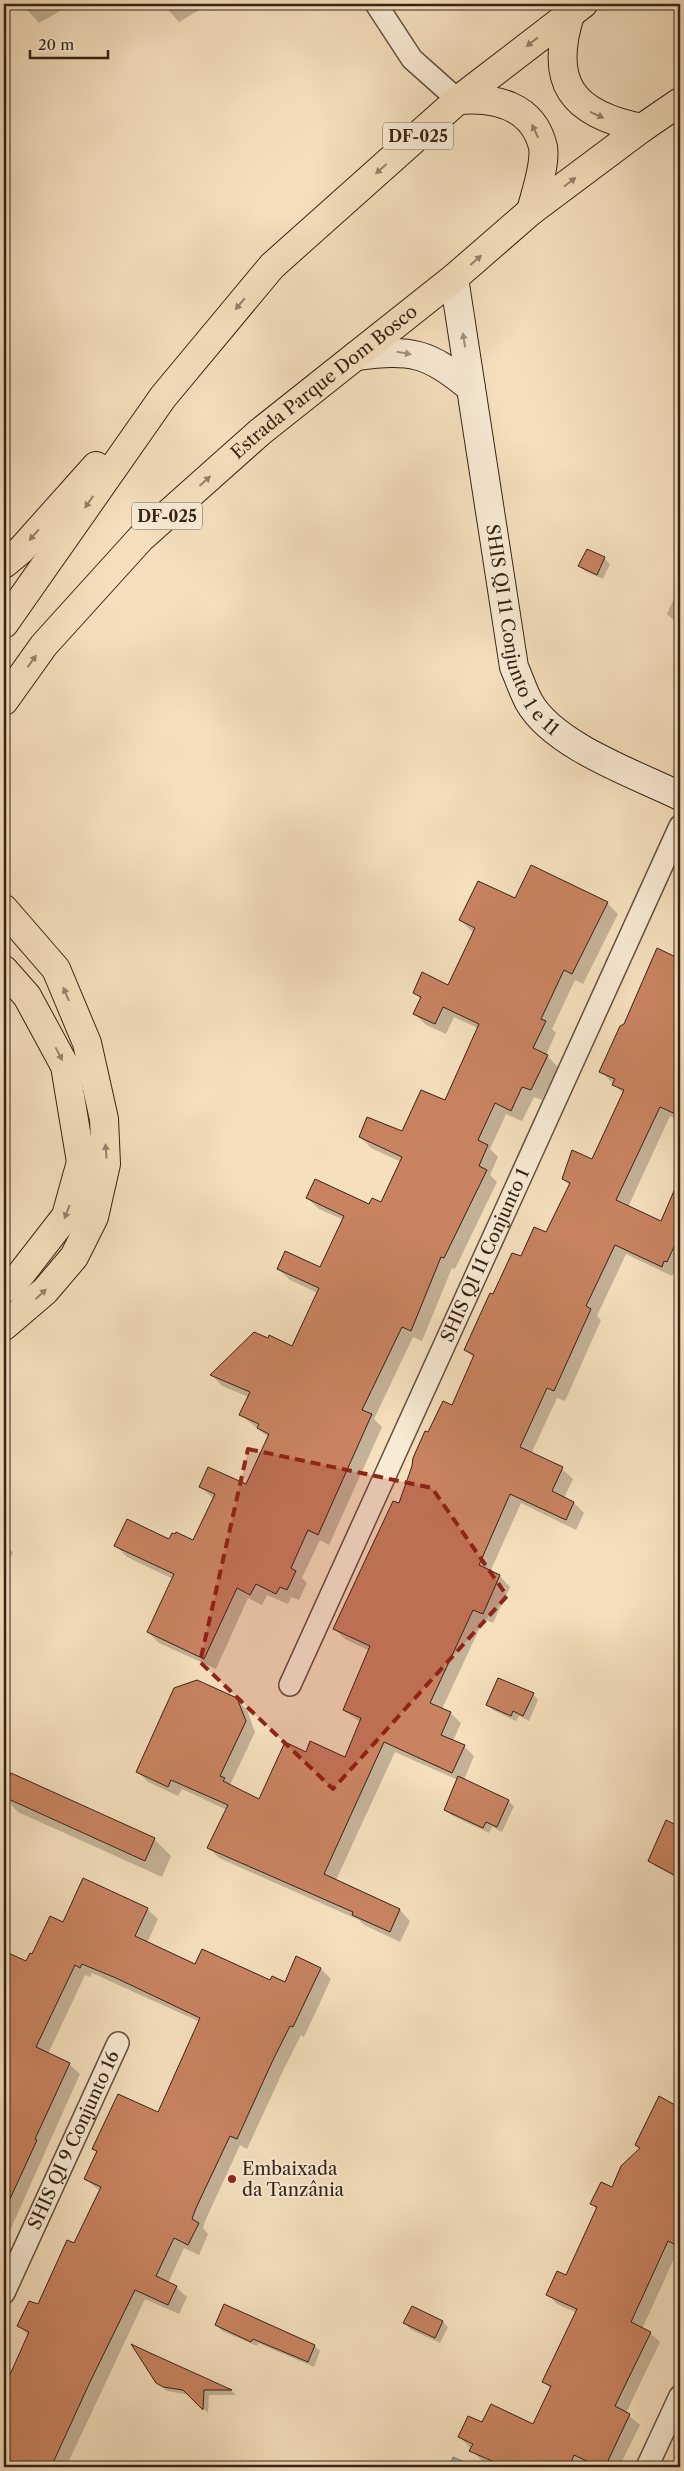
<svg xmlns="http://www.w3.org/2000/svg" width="684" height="2471" viewBox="0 0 684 2471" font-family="'Libre Caslon Text',serif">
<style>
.water{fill:url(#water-waves);stroke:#757d79}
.shadow{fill:#0003}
.building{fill:#c98362;stroke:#352216}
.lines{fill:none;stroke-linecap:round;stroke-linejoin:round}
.street-casing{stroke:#655140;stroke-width:24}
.secondary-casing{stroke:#352216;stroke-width:30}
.primary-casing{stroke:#352216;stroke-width:30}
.street{stroke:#f8ead4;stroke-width:21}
.secondary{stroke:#f8ead4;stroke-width:28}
.primary{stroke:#f5dfbd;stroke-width:28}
.oneway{fill:#95806a}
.oneway2{fill:#a0907e}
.marked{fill:#8f2418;fill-opacity:0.2;stroke:#8f2418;stroke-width:4;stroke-dasharray:10 6;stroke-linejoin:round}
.poi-dot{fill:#8f2418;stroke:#f8ead4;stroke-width:2}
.labels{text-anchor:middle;stroke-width:4;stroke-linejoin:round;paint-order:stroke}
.shield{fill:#f8ead4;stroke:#705e4f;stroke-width:1}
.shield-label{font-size:16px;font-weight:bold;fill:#352216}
.street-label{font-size:18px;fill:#352216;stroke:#f8ead4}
.poi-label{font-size:18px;fill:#352216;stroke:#f8ead4;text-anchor:start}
</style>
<defs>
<pattern id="water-waves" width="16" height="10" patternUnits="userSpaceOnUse" patternTransform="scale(1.25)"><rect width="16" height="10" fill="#a0babb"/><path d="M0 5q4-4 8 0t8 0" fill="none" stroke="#839797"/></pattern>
</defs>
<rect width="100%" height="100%" fill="#f5dfbd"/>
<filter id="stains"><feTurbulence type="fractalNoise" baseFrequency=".004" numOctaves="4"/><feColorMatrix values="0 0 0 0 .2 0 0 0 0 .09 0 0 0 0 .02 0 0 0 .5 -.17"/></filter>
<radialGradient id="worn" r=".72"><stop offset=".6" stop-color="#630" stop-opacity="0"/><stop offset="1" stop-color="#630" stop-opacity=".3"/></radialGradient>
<path class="water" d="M453 2457 477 2467H449Z"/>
<path class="shadow" d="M22 4H73L39 23Z
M163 4H222L211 11 206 6 179 22Z
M604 558 610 564 603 579 585 571 580 566Z
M676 594 680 596V626L667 614Z
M680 654V674L674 667Z
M516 900 607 903 618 914 583 984 575 980 552 1029 556 1033 546 1055 558 1067 542 1100 534 1097 522 1121 506 1114 490 1149 498 1157 490 1175 497 1182 455 1269 452 1268 422 1341 413 1337 374 1419 382 1427 329 1545 320 1540 302 1578 307 1583 299 1600 291 1597 288 1604 267 1595 262 1605 248 1598 216 1669 159 1643 148 1632 173 1579 127 1557 116 1546 170 1540 194 1542 214 1499 200 1487 246 1486 269 1438 241 1415 249 1397 222 1386 212 1375 293 1348 318 1293 290 1280 278 1269H321L344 1220 319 1209 307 1198 370 1206 382 1203 401 1162 371 1148 360 1137 402 1133 445 1102 478 1028 454 1017 446 1034 426 1025 415 1014 421 999 414 992 449 986 474 933 460 920Z
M658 950 680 960V1121L670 1116 628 1207 662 1223 670 1205 680 1209V1266L672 1276 626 1254 597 1316 601 1320 565 1401 557 1398 531 1454 562 1469 573 1479 564 1498 574 1503 584 1513 576 1530 521 1503 490 1572 500 1576 510 1587 493 1623 484 1619 442 1709 450 1713 461 1723 453 1741 464 1746 474 1756 464 1780 508 1801 514 1806 502 1832 492 1827 489 1833 451 1815 445 1809 458 1780 395 1752 336 1880 400 1910 410 1921 400 1942 364 1925 359 1920 219 1858 209 1848 227 1810 182 1789 178 1796 148 1782 138 1772 236 1699 247 1710 255 1732 230 1785 259 1801 307 1753 345 1759 361 1723 344 1710 370 1651 345 1639 335 1629 400 1505 429 1434 452 1407 474 1358 466 1350 494 1296 521 1258 546 1234 570 1185 563 1179 593 1161 624 1094 601 1072 625 1025Z
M4 1545 13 1552 5 1570 4 1569Z
M533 1694 538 1700 529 1721 519 1716 516 1721 493 1710 487 1705Z
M11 1775 154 1839 171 1856 162 1877 18 1812 4 1797V1791Z
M666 1822 680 1828V1880L655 1866 650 1861Z
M147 1909 158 1919 147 1943 196 1965 285 1983 321 1969 331 1979 304 2037 301 2035 283 2071 247 2149 240 2145 206 2219 203 2228 208 2234 199 2255 184 2248 168 2283 176 2287 187 2297 179 2314 145 2299 66 2467H4V2381L8 2383 29 2336 19 2326 39 2306 75 2245 100 2191 85 2179 97 2152 94 2149 158 2114 200 2022 92 1973 90 1977 85 1975 48 2054 69 2064 80 2074 4 2244V1952L27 1963 64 1923Z
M680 2007V2025L675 2019Z
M674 2106 680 2112V2251L678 2250 642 2329 650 2333 660 2342 626 2413 640 2425 619 2467H496L481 2460 460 2437 483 2424 534 2425 551 2389 544 2382 577 2313 557 2304 548 2294 567 2276 597 2210 592 2204 613 2189 641 2149 637 2145Z
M225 2305 315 2346 320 2351 314 2367 258 2343 257 2346 222 2331 216 2325Z
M443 2322 448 2327 440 2343 410 2329 405 2323Z
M135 2347 232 2391 236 2395H209L208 2413 190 2395 167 2391 153 2377Z
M680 2446V2467H679L673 2462Z"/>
<path class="building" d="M587 549 605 557 597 575 578 566Z
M531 865 608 902 572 974 564 970 541 1019 546 1021 533 1048 548 1055 531 1090 522 1087 511 1111 495 1103 478 1140 488 1145 479 1166 487 1170 444 1258 441 1257 411 1331 402 1327 362 1410 372 1414 318 1535 308 1530 291 1568 296 1571 287 1590 280 1587 276 1594 256 1584 250 1595 237 1588 204 1659 147 1632 174 1574 114 1546 127 1519 169 1539 172 1533 175 1534 176 1532 193 1540 215 1494 199 1487 208 1467 246 1484 269 1434 257 1428 259 1424 239 1415 250 1392 210 1375 254 1332 268 1338 269 1335 292 1346 319 1288 277 1269 285 1251 320 1267 344 1216 306 1198 315 1179 369 1204 372 1198 381 1202 402 1157 359 1137 367 1117 402 1131 421 1090 445 1100 479 1024 443 1007 435 1024 413 1014 421 997 413 993 422 972 448 985 475 928 459 920 478 881 515 898Z
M657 948 680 959V1116L660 1107 616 1200 661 1221 680 1177V1234L667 1262 664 1261 662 1267 615 1245 586 1306 591 1309 554 1391 547 1388 520 1447 563 1467 552 1491 574 1502 566 1520 510 1494 479 1565 500 1575 483 1614 473 1610 430 1703 451 1712 441 1735 465 1745 452 1773 384 1742 324 1874 400 1909 390 1932 352 1915 353 1912 207 1848 228 1805 171 1780 168 1787 136 1772 174 1688 197 1680 237 1698 246 1721 220 1776 225 1778 223 1781 259 1799 285 1742 306 1752 310 1741 345 1757 361 1718 343 1710 370 1646 333 1629 393 1501 399 1503 412 1466 413 1458 425 1431 428 1432 443 1401 452 1405 474 1355 464 1350 490 1293 493 1294 512 1253 521 1256 534 1227 546 1232 570 1183 562 1179 572 1150 592 1159 624 1090 612 1085 615 1079 599 1072 620 1026 624 1024Z
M498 1678 534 1693 523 1716 513 1711 511 1716 486 1705Z
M11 1773 155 1838 145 1861 4 1797V1788Z
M458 1776 509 1800 497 1827 486 1822 483 1828 444 1810Z
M666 1820 680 1827V1878L648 1861Z
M83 1878 148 1908 135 1936 195 1964 202 1949 270 1980 272 1976 285 1982 296 1956 321 1968 293 2027 290 2026 273 2060 237 2139 230 2136 196 2208 192 2219 199 2223 188 2245 174 2238 156 2276 177 2286 168 2305 135 2290 90 2382 51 2467H4V2388L29 2332 17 2326 29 2301 38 2304 67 2240 74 2243 101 2187 84 2179 97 2151 92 2149 118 2094 158 2112 200 2018 116 1978 82 1964 80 1968 75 1965 36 2047 70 2063 35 2139 37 2140 4 2212V1951L26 1961 30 1953 32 1954 50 1916 63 1922Z
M659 2096 675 2105 680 2114V2247L668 2241 631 2322 651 2332 615 2406 630 2414 605 2467H600L574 2455 569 2467H506L469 2451 473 2444 458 2437 468 2416 482 2422 491 2404 533 2424 551 2386 542 2382 577 2309 546 2295 557 2271 566 2275 597 2207 590 2204 601 2182 612 2187 621 2166 640 2148 635 2145Z
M224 2304 315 2345 308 2362 253 2339 251 2342 215 2325Z
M412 2306 443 2321 435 2338 403 2323Z
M131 2344 148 2352 232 2390H204L203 2410 183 2390 163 2387 156 2383Z"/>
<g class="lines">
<g class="street-casing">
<g id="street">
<path d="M376 4 412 59 458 100"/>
<path id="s1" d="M290 1685 680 826"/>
<path id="s2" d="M4 2293 118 2043"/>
<path d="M647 2467 680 2396"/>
</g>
</g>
<g class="secondary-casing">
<g id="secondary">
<path id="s3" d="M454 278 514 667C519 678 523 691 529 702 554 746 635 774 680 796"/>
<path d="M356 356C412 349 427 352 471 388"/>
</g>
</g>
<g class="primary-casing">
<g id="primary">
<path d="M571 12C548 82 571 114 642 128"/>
<path d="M458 100C495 97 533 105 543 147 546 164 535 195 531 211"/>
<path d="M4 564 21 550 96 466"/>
<path d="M4 624 163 397 272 266 458 100 583 4"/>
<path id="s4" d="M4 701 44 645 141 538 260 432 454 278 531 211 642 128 680 102"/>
<path d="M4 909 56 969 87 1043 104 1119 106 1164 94 1217 74 1257 45 1291 4 1326"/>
<path d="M4 970 27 996 65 1066 81 1162 66 1216 14 1283 4 1289"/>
</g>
</g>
<use href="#street" class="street"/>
<use href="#secondary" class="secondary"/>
<use href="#primary" class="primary"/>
</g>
<defs><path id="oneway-solid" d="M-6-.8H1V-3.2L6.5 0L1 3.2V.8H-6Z" transform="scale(1.25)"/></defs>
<g class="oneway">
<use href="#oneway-solid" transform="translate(532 42) rotate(142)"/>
<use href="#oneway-solid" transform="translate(597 115) rotate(24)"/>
<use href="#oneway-solid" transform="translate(535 131) rotate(-116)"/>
<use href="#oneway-solid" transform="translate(381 169) rotate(138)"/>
<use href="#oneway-solid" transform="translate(570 182) rotate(-37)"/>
<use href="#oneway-solid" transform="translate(476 260) rotate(-41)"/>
<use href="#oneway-solid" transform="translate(240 304) rotate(130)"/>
<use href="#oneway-solid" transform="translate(205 481) rotate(-42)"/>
<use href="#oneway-solid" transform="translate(89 502) rotate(125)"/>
<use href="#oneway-solid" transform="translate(34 535) rotate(131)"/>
<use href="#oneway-solid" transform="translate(32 661) rotate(-54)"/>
<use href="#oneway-solid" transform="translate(66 994) rotate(-113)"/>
<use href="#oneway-solid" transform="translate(59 1054) rotate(62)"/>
<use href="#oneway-solid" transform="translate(106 1151) rotate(-94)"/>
<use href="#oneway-solid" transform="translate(67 1212) rotate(111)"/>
<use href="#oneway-solid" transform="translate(41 1294) rotate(-43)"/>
</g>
<g class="oneway2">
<use href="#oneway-solid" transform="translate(464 340) rotate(-99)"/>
<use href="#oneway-solid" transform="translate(404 353) rotate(10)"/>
</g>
<path class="marked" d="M248 1449 432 1488 507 1596 333 1789 200 1662Z"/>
<circle class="poi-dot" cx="232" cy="2179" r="5"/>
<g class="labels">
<g class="shield">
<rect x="383" y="122.5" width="70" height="27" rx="4"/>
<rect x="132" y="502.5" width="70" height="27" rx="4"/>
</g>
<g class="shield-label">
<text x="418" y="142">DF-025</text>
<text x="167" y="522">DF-025</text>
</g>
<g class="street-label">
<text dy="6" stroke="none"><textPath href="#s4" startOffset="454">Estrada Parque Dom Bosco</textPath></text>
<text dy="6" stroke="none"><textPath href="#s3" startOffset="361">SHIS QI 11 Conjunto 1 e 11</textPath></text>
<text dy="6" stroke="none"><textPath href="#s1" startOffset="472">SHIS QI 11 Conjunto 1</textPath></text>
<text dy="6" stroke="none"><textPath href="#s2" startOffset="168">SHIS QI 9 Conjunto 16</textPath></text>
</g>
<g class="poi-label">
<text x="242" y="2175">Embaixada<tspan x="242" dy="21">da Tanzânia</tspan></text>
</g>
</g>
<rect width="684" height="2471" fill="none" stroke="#f5dfbd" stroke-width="20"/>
<rect x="5" y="5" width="674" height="2461" fill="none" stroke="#352216" stroke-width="2.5"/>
<rect x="10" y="10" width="664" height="2451" fill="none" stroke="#352216"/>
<path d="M30 50v8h78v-8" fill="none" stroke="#352216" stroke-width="2.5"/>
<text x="38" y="50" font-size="15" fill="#352216" stroke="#f8ead4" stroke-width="4" paint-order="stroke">20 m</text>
<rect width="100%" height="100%" filter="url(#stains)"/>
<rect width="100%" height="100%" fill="url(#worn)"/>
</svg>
